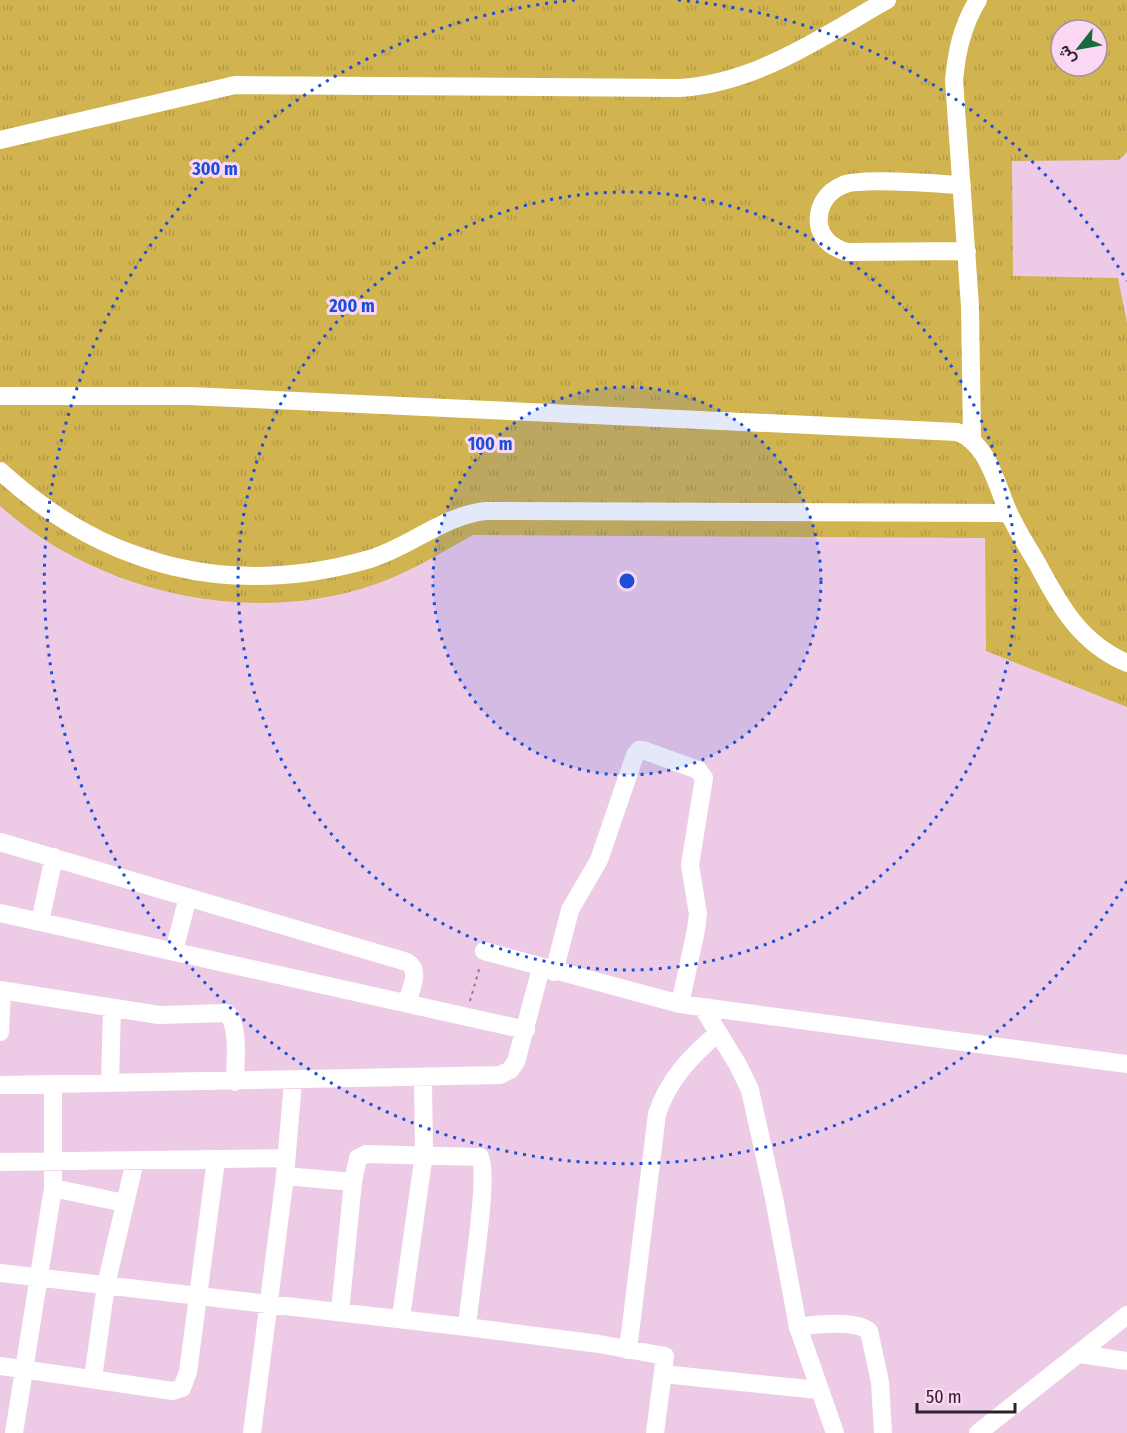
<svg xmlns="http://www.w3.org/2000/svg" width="1127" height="1433" viewBox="0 0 1127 1433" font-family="'Fira Sans Condensed',Vazirmatn,sans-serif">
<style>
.grass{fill:url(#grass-tufts);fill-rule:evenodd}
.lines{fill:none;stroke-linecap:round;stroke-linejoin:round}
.path{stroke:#90798b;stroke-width:2;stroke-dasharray:3 4.5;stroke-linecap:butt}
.minor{stroke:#fff;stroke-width:18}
.ring{fill:none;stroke:#1d4ed8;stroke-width:3;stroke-dasharray:3 6}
.centre{fill:#1d4ed8;stroke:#fad8f3;stroke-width:3}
.ring-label{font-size:18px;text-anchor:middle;font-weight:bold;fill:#1d4ed8;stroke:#fad8f3;stroke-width:6;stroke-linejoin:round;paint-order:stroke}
</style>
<defs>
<pattern id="grass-tufts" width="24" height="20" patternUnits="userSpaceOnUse" patternTransform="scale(1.5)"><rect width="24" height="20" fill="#d1b450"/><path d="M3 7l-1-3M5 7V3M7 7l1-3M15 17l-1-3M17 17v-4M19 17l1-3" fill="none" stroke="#b49a46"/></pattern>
</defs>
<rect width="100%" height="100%" fill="#edcbe6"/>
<path class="grass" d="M0 0H881L719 80 275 81 0 136Z
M893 0H972L960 23 957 182 831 185 824 244 964 254 968 432 0 393V143L217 91 693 90Z
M983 0H1127V152L1119 160 1012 161 1013 276 1118 278 1127 323V655L1119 653 1074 618 975 437 958 79ZM1061 30H1097V66H1061Z
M958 188 963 247 847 248 823 225 837 191Z
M26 397 969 441 999 504H539L407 538 329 563 209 570 77 525 0 464V398Z
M0 478 107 549 297 577 468 517 1000 521 1005 524 1030 564 1127 668V707L986 651 985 538 473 535C441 553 410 572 376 584 251 628 97 593 0 506Z"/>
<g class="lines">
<path class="path" d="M470 1001 480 966"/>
<path class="minor" d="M0 140 235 85 679 88C757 83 820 38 887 0
M962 185C938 184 861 177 843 185 826 192 817 207 819 225 822 240 833 248 847 252L967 251
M0 396H190L957 432C988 443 996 484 1008 511 1016 529 1027 546 1037 563 1060 606 1080 643 1127 663
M972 438 970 306 954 80C957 50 962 26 978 0
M0 471C106 568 231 599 370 559 410 547 444 515 486 511L1009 513
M0 842 407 962C421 970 411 989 407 1002
M0 913 526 1030
M40 922 54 857
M174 951 188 897
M484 951 680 1004 1127 1064
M554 972 570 910 599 860 635 755 639 750H643L698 770 704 778 690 865 698 914 696 930 680 1004
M0 990 159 1015 227 1013C240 1027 235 1063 235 1082
M703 1008 738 1065 750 1090 774 1198 798 1327 835 1433
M0 1032 2 991
M110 1082 112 1009
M0 1085 500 1075 510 1070 516 1062 541 968
M0 1162 286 1158
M285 1176 353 1182
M53 1188 124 1203
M0 1273 467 1327C469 1297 490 1176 480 1157L366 1154 358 1158 353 1182 340 1311
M401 1317 424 1154 423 1078
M467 1327 599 1344 665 1356 655 1433
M798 1327C816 1324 855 1320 869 1331L880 1382 883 1433
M628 1350 657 1114C668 1080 691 1056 718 1033
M1080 1354 1127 1361
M0 1366 173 1391 182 1388 188 1372 216 1160
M663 1374 818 1390
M93 1378 106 1285 135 1161
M14 1433 53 1188V1085
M252 1433 285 1176 293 1081
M978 1433 1127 1315"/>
</g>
<circle cx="627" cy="581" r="194" fill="#1d4ed8" fill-opacity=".12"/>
<g class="ring">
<circle cx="627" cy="581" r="194"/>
<circle cx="627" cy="581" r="389"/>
<path d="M1127 881A583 583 0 1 1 576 0M678 0A583 583 0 0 1 1127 281"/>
</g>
<circle cx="627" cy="581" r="9" class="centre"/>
<g class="ring-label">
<text x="215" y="175">300 m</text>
<text x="352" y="312">200 m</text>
<text x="490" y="450">100 m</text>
</g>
<g transform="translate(1079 48) rotate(239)"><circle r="28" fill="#fad8f3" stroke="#a88fa3" stroke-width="1.5"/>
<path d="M0-4.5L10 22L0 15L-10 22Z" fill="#176a3b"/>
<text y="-9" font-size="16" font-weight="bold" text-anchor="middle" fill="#2d212b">ش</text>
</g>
<path d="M917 1403v9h98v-9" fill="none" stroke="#2d212b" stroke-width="3"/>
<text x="926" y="1403" font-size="18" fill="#2d212b" stroke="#fad8f3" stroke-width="4.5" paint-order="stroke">50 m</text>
</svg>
